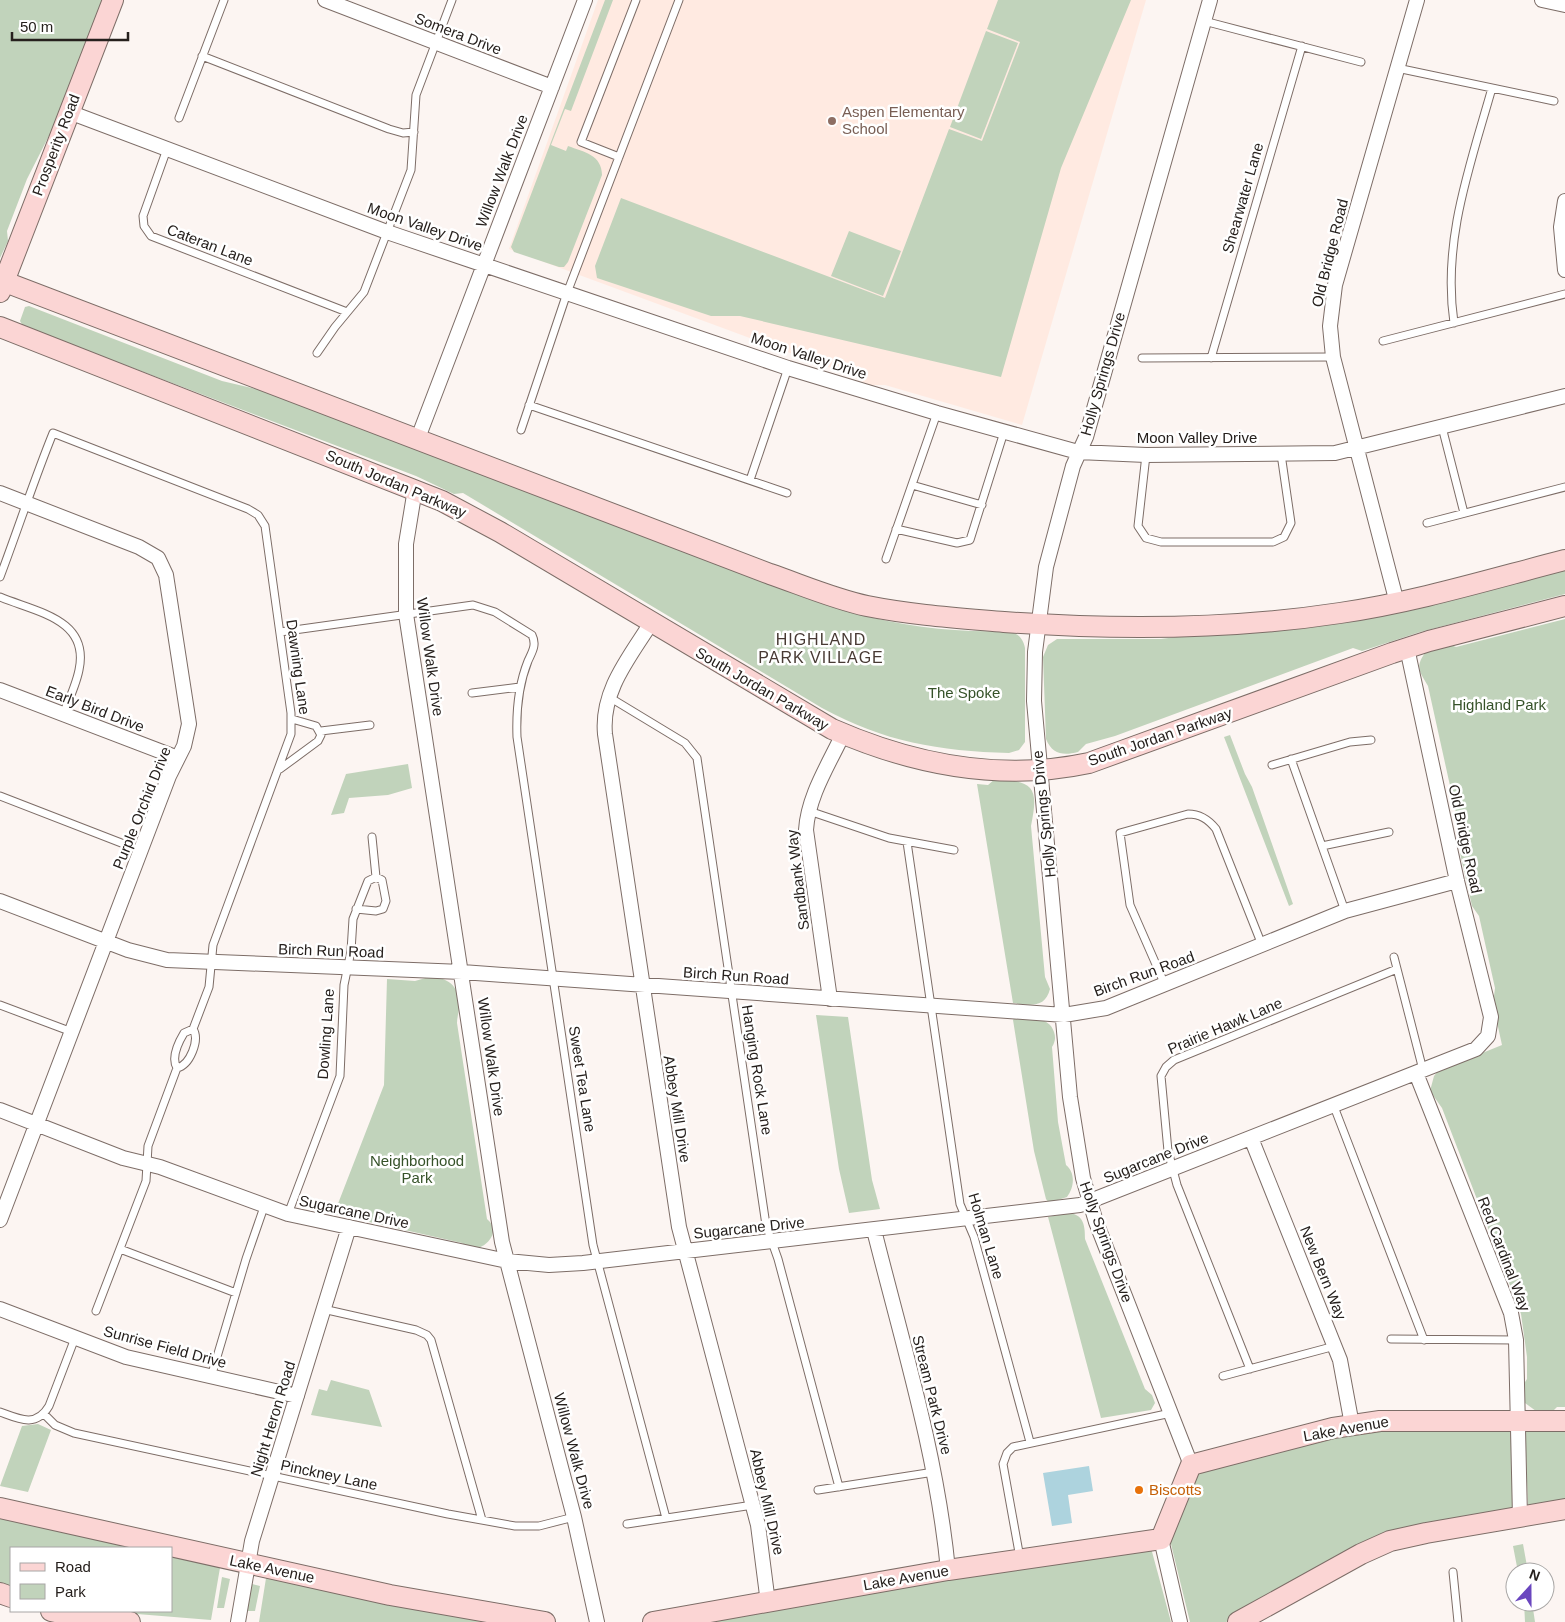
<svg xmlns="http://www.w3.org/2000/svg" width="1565" height="1622" viewBox="0 0 1565 1622" font-family="Helvetica,sans-serif">
<style>
.built{fill:#ffeae1}
.green{fill:#c1d3bb}
.water{fill:#add3de}
.lines{fill:none;stroke-linecap:round;stroke-linejoin:round}
.lane-casing{stroke:#7d6d67;stroke-width:9}
.street-casing{stroke:#7d6d67;stroke-width:16}
.secondary-casing{stroke:#7d6d67;stroke-width:22}
.lane{stroke:#fff;stroke-width:7}
.street{stroke:#fff;stroke-width:14}
.secondary{stroke:#fbd5d4;stroke-width:20}
.education-dot{fill:#8d6e63;stroke:#fff;stroke-width:2}
.food-dot{fill:#e8710a;stroke:#fff;stroke-width:2}
.labels{text-anchor:middle;stroke-width:5;stroke-linejoin:round;paint-order:stroke}
.street-label{font-size:15px;fill:#26201d;stroke:#fff}
.education-label{font-size:15px;fill:#785e54;stroke:#fff;text-anchor:start}
.park-label{font-size:15px;fill:#365229;stroke:#fff}
.food-label{font-size:15px;fill:#c56008;stroke:#fff;text-anchor:start}
.neighbourhood-label{font-size:16px;letter-spacing:1px;fill:#483a34;stroke:#fff}
</style>
<rect width="100%" height="100%" fill="#fcf5f2"/>
<path class="built" d="M598 0H1146L1022 425 885 385H869L850 375 509 249Z"/>
<path class="green" d="M0 0H106L56 122 27 179 7 231 8 241 0 258Z
M605 0H613L571 111 565 109 551 145 566 151 568 146C584 152 602 155 602 175L568 262 564 267H559L514 252 511 247Z
M998 0H1131L1061 168 1001 377 740 316H711L597 278 595 266 621 198 885 298 949 129 982 141 1020 42 987 29Z
M986 31 1018 43 981 139 950 127Z
M849 231 901 251 883 296 831 276Z
M29 306 222 381 285 396 856 614C906 626 954 633 1006 631 1016 632 1023 637 1025 648V742L1019 750 1009 753C939 751 884 742 822 708L463 493 454 494 416 476 23 326 20 321 25 307Z
M1565 566V594L1420 632 1362 651 1353 648 1115 736 1086 744 1078 752C1063 756 1052 754 1046 739L1043 657 1048 645 1057 639H1161L1221 631 1319 626Z
M1565 619V1407H1557L1553 1411H1536L1525 1403 1523 1385 1527 1379V1357L1521 1314 1442 1108 1430 1091 1434 1076 1438 1071 1502 1045 1493 1004 1495 988 1479 916 1472 906 1460 853 1462 840 1428 686C1421 673 1414 668 1425 653L1448 644 1456 647Z
M1230 735 1245 774 1252 787 1293 904 1289 906 1224 737Z
M408 764 412 788 388 795 349 798 344 813 331 815 346 774Z
M995 779C1034 781 1039 787 1031 826L1045 977 1050 989C1045 1009 1029 1005 1013 1003L977 784 988 785Z
M429 977C448 977 460 986 459 1007 459 1013 457 1017 457 1023L487 1219C506 1234 476 1260 462 1243L334 1214 384 1085 387 979 415 981Z
M816 1015 848 1017 872 1180 880 1209 849 1213 839 1169Z
M1015 1017C1029 1018 1049 1016 1054 1032 1056 1038 1055 1042 1052 1047L1058 1122 1066 1165C1076 1173 1074 1188 1067 1197L1049 1203 1046 1199 1034 1151 1013 1020Z
M1068 1213C1084 1214 1085 1226 1085 1239L1145 1389 1152 1395 1155 1403 1151 1410 1101 1418 1048 1217Z
M331 1380 369 1390 382 1427 311 1415 319 1389 327 1391Z
M38 1424 51 1430 28 1492 0 1486 22 1426Z
M1565 1427V1503L1528 1506 1525 1430Z
M1359 1430 1511 1431 1513 1509 1359 1548 1226 1622H1190L1170 1540 1199 1472Z
M0 1513 158 1548H11V1589L0 1585Z
M1523 1544 1528 1572H1518L1513 1546Z
M1151 1548 1171 1622H673Z
M171 1551 221 1562 211 1620 100 1611H171Z
M267 1572 520 1622H259Z
M222 1577 230 1579 224 1608H217Z
M252 1584 260 1586 255 1611H247Z
M1524 1602H1532L1535 1622H1525Z"/>
<path class="water" d="M1089 1466 1093 1491 1068 1495 1072 1523 1052 1526 1043 1473Z"/>
<g class="lines">
<g class="lane-casing">
<path id="lane" d="M1204 21 1361 62
M202 56 389 129 403 133 414 132
M1397 68 1554 101
M179 118 224 0
M167 149 143 216 144 226 151 236 347 312
M619 157 581 142 636 0
M1454 323C1442 241 1470 166 1492 88
M1383 341 1565 294
M317 353 335 327 364 292 411 170 416 95 452 0
M1142 358 1333 357
M1211 358 1302 46
M529 405 787 493
M1442 427 1464 513
M521 430 567 293 679 0
M1146 455 1138 526 1146 538 1161 542H1273L1284 537 1291 523 1281 454
M750 480 788 368
M912 485 982 505
M1427 523 1565 487
M896 529 957 543 970 540 1004 432
M886 559 937 413
M0 577C18 529 34 480 53 433L248 509 258 515 265 526 291 713V734L213 945 209 987 193 1029C200 1040 190 1065 177 1068
M0 597C36 612 90 619 79 670 76 685 69 700 63 714
M280 632 473 605 495 612 532 635C537 645 532 652 528 661 518 686 516 711 517 737L593 1245 666 1518
M472 693 520 687
M609 697 685 743 697 758 766 1225 778 1259 839 1487
M321 731 370 725
M1291 759 1345 911
M1272 765 1350 742 1371 740
M280 769 318 741 321 735 316 726 292 719
M0 796 142 851
M809 811 889 838 954 850
M372 837 376 877
M907 842 960 1204 974 1237 1030 1442
M1322 846 1389 832
M1394 957 1423 1070
M1165 985 1130 905 1120 833 1188 814C1200 814 1208 819 1216 829L1262 945
M0 1005 72 1032
M1333 1104 1424 1340
M288 1214 340 1076 344 985 351 951 353 919 368 881 376 877 382 880 386 901 383 909 376 911 356 909
M120 1249 236 1293
M323 1309 416 1330 427 1335 431 1340 482 1520
M96 1311 146 1181 148 1146 177 1068C171 1058 178 1043 184 1033L193 1029
M1391 1339 1516 1340
M1250 1369 1177 1185 1168 1151 1161 1076 1166 1067 1174 1060 1397 969
M1223 1376 1335 1346
M211 1377 246 1259 264 1207
M0 1412C19 1419 36 1428 49 1406L75 1338
M44 1414 55 1425 74 1433 448 1514 515 1526H539L574 1517
M818 1490 934 1472
M627 1524 753 1505
M1020 1558 1003 1464 1007 1453 1013 1447 1171 1413
M1453 1572 1458 1622"/>
</g>
<g class="street-casing">
<path id="street" d="M325 0 552 87
M1542 0 1565 5
M69 112 387 232 788 368 937 413 1078 452 1146 455 1335 453 1565 396
M1565 201 1561 227 1565 270
M418 438 585 0
M415 489 406 544V614L502 1242 574 1517 597 1622
M0 493 139 547 158 558 166 575 189 724 184 746 169 776 0 1220
M1397 603 1333 357 1330 326 1335 285 1417 0
M651 623C629 658 601 691 605 734L679 1227 758 1525 768 1603
M0 690 178 758
M0 901 128 950 167 960 462 972 1064 1015 1106 1008 1345 911 1457 881
M830 999 806 830C808 796 829 764 843 734
M1416 1073 1511 1313 1516 1340 1520 1517
M0 1110 123 1158 160 1167 288 1214 507 1261 549 1265 583 1263 1080 1205 1476 1049 1488 1036 1491 1017 1457 881 1407 648
M1251 1138 1340 1360 1352 1425
M874 1230C902 1342 937 1454 948 1570
M0 1309 126 1357 297 1396
M1191 1465 1096 1222 1083 1178 1070 1097 1034 701 1035 652 1046 567 1073 466 1086 437 1210 0
M1161 1539 1180 1622
M238 1622 252 1541 349 1227"/>
</g>
<g class="secondary-casing">
<path id="secondary" d="M0 280 770 574C802 585 834 599 867 606 912 615 958 618 1004 622 1116 630 1229 630 1340 613 1416 602 1491 579 1565 560
M0 292 113 0
M0 327 442 501 500 532 832 729C914 765 1000 782 1089 763L1392 653 1429 641 1565 606
M0 1508 390 1595 545 1622
M0 1593 11 1597
M51 1611 84 1618 130 1622
M653 1622 948 1570 1161 1539 1191 1465 1333 1428 1380 1421H1565
M1238 1622 1361 1554 1390 1541 1426 1533 1565 1509"/>
</g>
<use href="#lane" class="lane"/>
<use href="#street" class="street"/>
<use href="#secondary" class="secondary"/>
</g>
<circle class="education-dot" cx="832" cy="121" r="5"/>
<circle class="food-dot" cx="1139" cy="1490" r="5"/>
<g class="labels">
<g class="street-label">
<text transform="translate(458 34) rotate(21)" y="5">Somera Drive</text>
<text transform="translate(56 145) rotate(-69)" y="5">Prosperity Road</text>
<text transform="translate(502 171) rotate(-69)" y="5">Willow Walk Drive</text>
<text transform="translate(1243 198) rotate(-74)" y="5">Shearwater Lane</text>
<text transform="translate(425 227) rotate(19)" y="5">Moon Valley Drive</text>
<text transform="translate(210 245) rotate(21)" y="5">Cateran Lane</text>
<text transform="translate(1330 253) rotate(-76)" y="5">Old Bridge Road</text>
<text transform="translate(809 356) rotate(18)" y="5">Moon Valley Drive</text>
<text transform="translate(1103 374) rotate(-74)" y="5">Holly Springs Drive</text>
<text x="1197" y="443">Moon Valley Drive</text>
<text transform="translate(396 484) rotate(23)" y="5">South Jordan Parkway</text>
<text transform="translate(430 657) rotate(82)" y="5">Willow Walk Drive</text>
<text transform="translate(298 667) rotate(82)" y="5">Dawning Lane</text>
<text transform="translate(762 689) rotate(30)" y="5">South Jordan Parkway</text>
<text transform="translate(95 709) rotate(21)" y="5">Early Bird Drive</text>
<text transform="translate(1160 737) rotate(-19)" y="5">South Jordan Parkway</text>
<text transform="translate(142 808) rotate(-68)" y="5">Purple Orchid Drive</text>
<text transform="translate(1044 814) rotate(-96)" y="5">Holly Springs Drive</text>
<text transform="translate(1465 839) rotate(78)" y="5">Old Bridge Road</text>
<text transform="translate(798 880) rotate(-97)" y="5">Sandbank Way</text>
<text transform="translate(331 951) rotate(2)" y="5">Birch Run Road</text>
<text transform="translate(1144 974) rotate(-20)" y="5">Birch Run Road</text>
<text transform="translate(736 976) rotate(4)" y="5">Birch Run Road</text>
<text transform="translate(1225 1026) rotate(-23)" y="5">Prairie Hawk Lane</text>
<text transform="translate(326 1034) rotate(-86)" y="5">Dowling Lane</text>
<text transform="translate(491 1057) rotate(82)" y="5">Willow Walk Drive</text>
<text transform="translate(757 1070) rotate(81)" y="5">Hanging Rock Lane</text>
<text transform="translate(582 1079) rotate(81)" y="5">Sweet Tea Lane</text>
<text transform="translate(677 1109) rotate(81)" y="5">Abbey Mill Drive</text>
<text transform="translate(1156 1158) rotate(-22)" y="5">Sugarcane Drive</text>
<text transform="translate(354 1212) rotate(12)" y="5">Sugarcane Drive</text>
<text transform="translate(749 1228) rotate(-6)" y="5">Sugarcane Drive</text>
<text transform="translate(986 1236) rotate(73)" y="5">Holman Lane</text>
<text transform="translate(1106 1242) rotate(70)" y="5">Holly Springs Drive</text>
<text transform="translate(1504 1254) rotate(69)" y="5">Red Cardinal Way</text>
<text transform="translate(1323 1273) rotate(68)" y="5">New Bern Way</text>
<text transform="translate(165 1347) rotate(15)" y="5">Sunrise Field Drive</text>
<text transform="translate(932 1395) rotate(76)" y="5">Stream Park Drive</text>
<text transform="translate(273 1419) rotate(-73)" y="5">Night Heron Road</text>
<text transform="translate(1346 1429) rotate(-10)" y="5">Lake Avenue</text>
<text transform="translate(574 1451) rotate(75)" y="5">Willow Walk Drive</text>
<text transform="translate(329 1475) rotate(12)" y="5">Pinckney Lane</text>
<text transform="translate(767 1502) rotate(77)" y="5">Abbey Mill Drive</text>
<text transform="translate(272 1569) rotate(12)" y="5">Lake Avenue</text>
<text transform="translate(906 1578) rotate(-10)" y="5">Lake Avenue</text>
</g>
<g class="education-label">
<text x="842" y="117">Aspen Elementary<tspan x="842" dy="17">School</tspan></text>
</g>
<g class="park-label">
<text x="964" y="698">The Spoke</text>
<text x="1499" y="710">Highland Park</text>
<text x="417" y="1166">Neighborhood<tspan x="417" dy="17">Park</tspan></text>
</g>
<g class="food-label">
<text x="1149" y="1495">Biscotts</text>
</g>
<g class="neighbourhood-label">
<text x="821" y="645">HIGHLAND<tspan x="821" dy="18">PARK VILLAGE</tspan></text>
</g>
</g>
<rect x="10" y="1547" width="162" height="65" fill="#ffffff" stroke="#a8a6a5"/>
<rect x="20" y="1563" width="25" height="8" fill="#fbd5d4" stroke="#a8a6a5"/>
<text x="55" y="1572" font-size="15" fill="#26201d">Road</text>
<rect x="20" y="1584" width="25" height="15" fill="#c1d3bb" stroke="#a8a6a5"/>
<text x="55" y="1597" font-size="15" fill="#26201d">Park</text>
<g transform="translate(1530 1587) rotate(21)"><circle r="24" fill="#ffffff" stroke="#a8a6a5"/>
<path d="M0-4L9 19L0 12L-9 19Z" fill="#6a46bf"/>
<text y="-8" font-size="14" font-weight="bold" text-anchor="middle" fill="#26201d">N</text>
</g>
<path d="M12 32v8h116v-8" fill="none" stroke="#26201d" stroke-width="2.5"/>
<text x="20" y="32" font-size="15" fill="#26201d" stroke="#ffffff" stroke-width="4" paint-order="stroke">50 m</text>
</svg>
